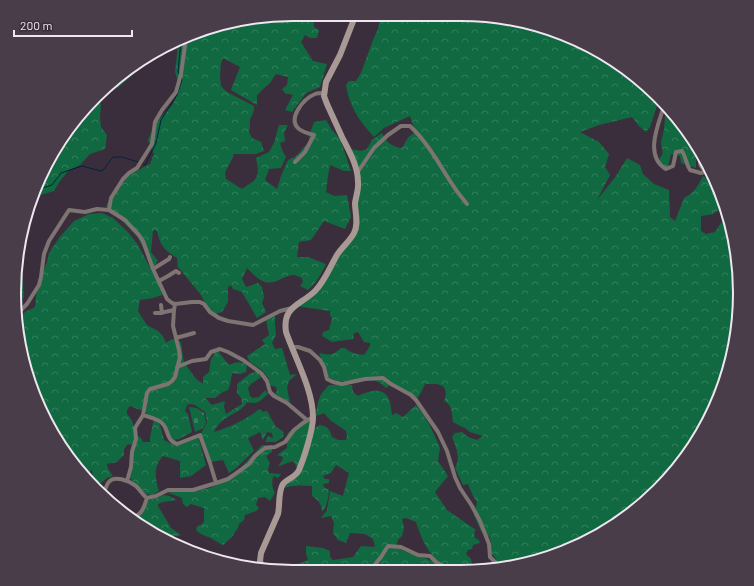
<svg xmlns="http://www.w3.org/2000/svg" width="754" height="586" viewBox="0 0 754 586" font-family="Barlow,sans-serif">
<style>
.forest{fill:url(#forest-crowns)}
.cemetery{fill:url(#cemetery-stones)}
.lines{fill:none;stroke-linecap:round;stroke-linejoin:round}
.stream{stroke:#002240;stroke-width:1}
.street{stroke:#7e7471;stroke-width:4}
.secondary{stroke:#a99994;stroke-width:6}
.rim{fill:none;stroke:#efe7f0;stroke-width:2}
</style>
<defs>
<pattern id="forest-crowns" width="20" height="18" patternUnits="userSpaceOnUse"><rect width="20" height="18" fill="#106940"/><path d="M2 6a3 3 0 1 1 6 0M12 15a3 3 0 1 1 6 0" fill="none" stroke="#337e5c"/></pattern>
<pattern id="cemetery-stones" width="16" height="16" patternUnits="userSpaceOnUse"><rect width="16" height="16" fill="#106940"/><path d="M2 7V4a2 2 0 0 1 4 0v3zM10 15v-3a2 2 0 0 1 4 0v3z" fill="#337e5c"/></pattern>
</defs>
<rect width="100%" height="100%" fill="#3b2e3c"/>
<path class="forest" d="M293 14H320C314 16 314 21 314 27L319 30 317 38H310L305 35 301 42 313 61 327 64 320 87 306 93 292 112 285 110 293 95 285 93 282 89 287 85 288 77 276 74 270 83 263 89 257 95V105L231 90 240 67 223 58 221 63 220 76 221 86 227 92 254 106C255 112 251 115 250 121 250 125 250 127 249 132L252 138 261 142 264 151 256 154H234L231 161 225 172 226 179 242 189C259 178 260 177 256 158L269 152 274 143 279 125H288L284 133 285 141 280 143 282 150 286 157 281 168 269 169 265 180 277 189 281 176 288 160 295 157 309 142V136L314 122 326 120 332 130 340 139 351 171H344L330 165 328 176 326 192 334 196 347 195 351 217 345 229 324 221 311 240 299 242 297 257H308L326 264C321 274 317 282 308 290L300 286 303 282 302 278C299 277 296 275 293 275 283 276 275 285 265 282 258 280 252 273 247 268L242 279 246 287 258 283 262 287 264 297 262 303 266 312 257 318 242 292 233 289 231 285 228 287V302L222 312 215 314 205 303 201 295 178 267 177 258C164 250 160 245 157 231L153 230 151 252 158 261 153 267 138 238 130 229 116 215 107 208 106 206 113 194 119 188 129 175 150 164 154 154 148 140 155 124 173 104 180 88 175 72 178 46 183 39 221 24Z
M381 14 479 15 551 29 601 52 645 83 659 100 650 127 646 132 639 126 632 117 599 125 580 132 599 142 609 154 605 167 610 175 597 200 616 176 627 158 640 165 643 174 654 184 669 190 670 217 675 221 684 198C694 193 698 186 703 176L715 182 719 190V210L713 214 701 216V231L706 234 715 232 721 223 727 219 729 221 738 256 739 311 731 365 711 416 682 463 645 503 601 535 550 557 495 568 496 559 490 551 491 542 489 536 481 531 474 515 477 502 473 496 468 484 463 485 455 468C461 458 456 447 452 437L455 433 462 432 468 437 477 440 483 436 470 432 465 428 460 426 453 422C452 415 452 404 444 401 446 396 447 391 443 386L437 384H425L419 396 414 401 402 388 393 383 386 388C382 384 378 381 372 380 357 377 341 386 328 377L326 369 319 353C330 355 332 356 341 348H345C350 353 357 354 364 355L370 346V343L364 342 358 332 354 333 353 339 332 342 322 336 323 332 329 330 332 318 330 315V311L296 306 323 279 355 235 353 199 357 180 350 149 361 151 367 149 372 140 382 133C387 143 390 145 400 148L403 147C406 141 407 137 413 134L415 130 410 116 384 128 374 137C359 120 350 108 346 85L349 81H356L361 73 373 40 378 29Z
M146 57 142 66 119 87 98 95 101 105 100 117 101 127 107 135 105 149 90 154 80 165 69 170 60 181 54 191 33 197 51 154 96 96Z
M667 110 697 147 696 155V168L681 163 680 156 671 154 668 167 657 163 663 153 661 143 664 129 665 116Z
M102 213 113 218 128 232 138 245 160 286 162 295 153 298 140 300 138 311 141 316 147 325 158 331 163 336 166 343 172 339 181 342 184 364 186 365 196 379 203 384V377L209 372 211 359 217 350 229 365C235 362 241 361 247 365L246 372 240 374 232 373 230 385 228 390 223 392 215 398H205L212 405 225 401 224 407 226 414 242 404 241 398 237 393V384L251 373 258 372 261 377 251 384 248 388 250 396 253 398 259 397 265 390 268 394C260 401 258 405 247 402 240 415 222 414 214 432 231 427 246 419 260 409L263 412 267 411 276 427 284 432 283 437 276 442H265L268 436 273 438 272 433 267 432 263 440 260 432 248 438 254 451 235 469 229 473 223 460 211 462 201 434 207 422 205 412 195 405 190 404 187 405 185 411 188 414 192 432 179 439 173 440 157 418 147 414 144 409 140 410 130 406 127 410V414C133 420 134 425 134 433L141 438 143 442H150V437L154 419 160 425 164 440 176 446 198 436 206 465 191 476 180 478V461L163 456C153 466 155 479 159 491L152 495 146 494 137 486 130 478V451L132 445 128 444 124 449V455L117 462 107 464 108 469 113 476 107 478 101 483 95 482 93 480 92 469 85 479 51 433 24 365 18 321 25 312 35 307 37 287 47 262 49 253 59 238 74 221 89 214Z
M20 250 23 251 22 272 24 298 15 299 14 293Z
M275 313V325L276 335 272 343 275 349 282 348 290 375 297 374 289 381 287 388 290 402 274 394 277 391 276 387 270 385 269 379 262 370 250 362 247 356 265 344 262 340 269 335 268 329 266 320C270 319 271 315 275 313Z
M329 385H352L353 392 358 396C368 391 383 386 389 399 391 404 391 410 392 415L396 413 403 417 416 405 423 414 429 424 438 443 440 448 438 461 448 476 435 492 447 510 476 530 474 533 475 538 479 540 480 543 473 545 472 549 468 550 466 554 471 559 473 570C441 579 424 548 416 522L406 518 402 519 404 528 402 536 398 540 396 546 408 553 425 558 436 563 448 571 276 567C286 563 298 566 308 560L306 554V546L323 548 330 551V557L333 560 353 557 361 546 375 547 373 539 365 534 350 533 346 543 338 540 333 533 334 523 331 516 321 518 327 510 330 491 343 496 349 473 336 465 331 473 323 476 325 479H329V483L323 484 324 487 329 490C328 497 328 506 322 512 322 504 318 500 312 496V486C302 485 293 485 283 488L299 471 294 462C288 461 284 466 278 466L282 461 283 457 277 455 287 448C287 443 286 438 288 433L305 419 309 417 310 424 313 429 320 425C329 427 329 429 332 437L338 440H346L347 436 346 431 330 420 324 413 316 416C318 401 318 396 329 385Z
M262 445H272V452L266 456 270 463 268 469 269 473 281 474 278 478 274 476C271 480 272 488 275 493L270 501 265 497 258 498 256 505 259 508 256 511 245 515 244 520 239 524 238 528 231 538 223 545C218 543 215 540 211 538 205 536 200 534 196 530L197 526 201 525 204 522V508L191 504 187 507 183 504 182 498 172 494 167 493 176 491 192 492 210 488 230 479Z
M164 495 169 496 177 500 163 502 158 504V506L171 528 181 535 171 537 174 544 144 528 147 526 139 515 149 500 154 499Z"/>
<path class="cemetery" d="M189 407 197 408 204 413 206 423 202 429 195 432Z"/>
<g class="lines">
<path class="stream" d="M180 75 178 72 181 40
M143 164 145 165 156 143 161 120 177 95 182 80 181 77
M36 190 52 185 61 173 82 166 101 171 104 169 113 157H122L138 162"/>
<path class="street" d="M664 106C658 125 644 156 666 169L673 166 676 152 682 151C686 157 686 164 690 170L701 173 705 172
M700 151C699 166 699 167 712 175
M295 162 305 152 314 135C310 134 303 132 299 129 287 119 303 99 315 94 317 93 321 93 324 93
M357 173 374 148 388 135 401 126H410C427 142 438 162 450 181 455 189 461 197 467 204
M109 210 111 198 123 179 129 173 137 168 152 144 155 122 162 110 176 92 181 74 186 38
M153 269 169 259 170 257
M159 281 168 276 176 271 179 273
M161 305 162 313
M155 313H160L174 310
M17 314 27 304 39 285 41 277 44 254 49 241 69 210 85 212 97 209 109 210 125 220 139 235 143 241 153 269 167 299 172 303 175 304 192 302H200L204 304 210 312 219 318 228 321 253 325 280 311 292 308
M176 338 194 333
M292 347H298L310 351 320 360 324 367 327 379 333 382 342 384 365 379 383 378 391 384 411 395 416 400 438 432 447 451 455 477 460 488 472 506 480 521 489 544 490 557 500 567H502
M177 367 192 361 206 359 211 352 220 349 228 352 243 360 261 373 267 381 270 392 274 396 287 403 307 420
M143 415C149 417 159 419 163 424 169 431 166 440 177 444L200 435 210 463 216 483
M127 481 131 467 132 452 136 439 135 428 143 415 147 393 150 389 168 384 172 381 175 377 180 357 179 350 173 326 174 310 175 304
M103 494C105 491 106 486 108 483 114 474 129 481 136 486 140 490 143 495 147 498L156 496 168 490H193L216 483 228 479 238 472 249 464 255 456 265 448 275 447 285 442 294 430 303 423 313 417
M132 519C143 512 143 510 147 498
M372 569 373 567 381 557 388 546 401 547 418 555 430 556 436 562 452 571"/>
<path class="secondary" d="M262 567 260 561 261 553 278 514C280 506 278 491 283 484 288 478 295 478 299 470 304 458 313 430 313 417 313 390 295 358 286 332 282 306 301 305 315 291 325 281 330 267 337 255 342 247 350 241 354 233 359 224 355 213 355 203 356 196 359 189 358 182 358 166 349 151 342 137 337 126 332 115 327 104L324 96 326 82 340 55 356 14"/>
</g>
<path d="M0 0H754V586H0ZM293 21H461A272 272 0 0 1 733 293V293A272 272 0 0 1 461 565H293A272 272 0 0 1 21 293V293A272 272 0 0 1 293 21Z" fill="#493d4a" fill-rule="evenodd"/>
<path class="rim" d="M293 21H461A272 272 0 0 1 733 293V293A272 272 0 0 1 461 565H293A272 272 0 0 1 21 293V293A272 272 0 0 1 293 21Z"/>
<path d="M14 30v6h118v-6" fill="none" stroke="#efe7f0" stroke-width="2"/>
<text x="20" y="30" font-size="12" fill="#efe7f0" stroke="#3b2e3c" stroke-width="3" paint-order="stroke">200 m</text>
</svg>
